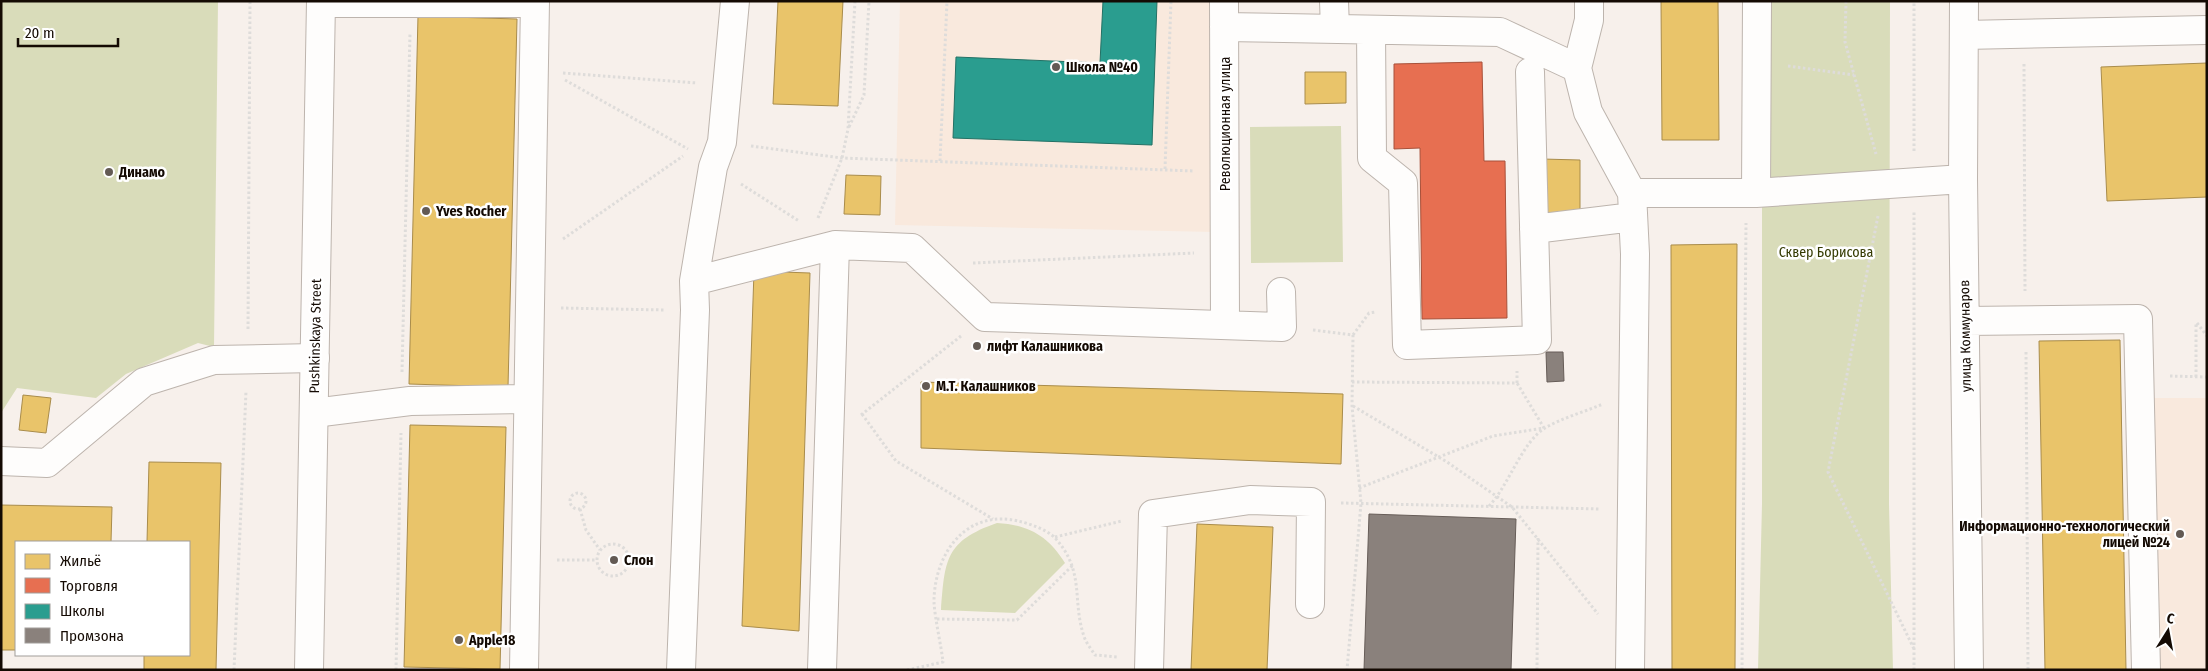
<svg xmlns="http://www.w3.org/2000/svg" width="2208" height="671" viewBox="0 0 2208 671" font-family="'Fira Sans Condensed',sans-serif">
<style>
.built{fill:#f9e9dd}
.green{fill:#d9dcba}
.homes{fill:#e9c46a;stroke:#a98c4b}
.shops{fill:#e76f51;stroke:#a8513a}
.schools{fill:#2a9d8f;stroke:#237165}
.industry{fill:#8a817c;stroke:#675d58}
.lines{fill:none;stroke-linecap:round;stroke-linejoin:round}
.minor-casing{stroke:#bdb4ad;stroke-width:30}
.major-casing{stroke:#bdb4ad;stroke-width:30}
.path{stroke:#dedcda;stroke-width:3;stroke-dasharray:2.5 2.5;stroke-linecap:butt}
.minor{stroke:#fefdfc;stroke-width:28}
.major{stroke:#fefdfc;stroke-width:28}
.poi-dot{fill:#635a54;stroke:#fff;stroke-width:2}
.labels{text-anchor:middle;stroke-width:5;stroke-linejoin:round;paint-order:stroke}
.poi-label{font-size:14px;font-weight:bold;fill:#140a03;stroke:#fff;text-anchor:start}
.street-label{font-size:14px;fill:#140a03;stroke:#fff}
.park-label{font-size:14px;fill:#343a01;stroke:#fff}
</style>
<rect width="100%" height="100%" fill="#f7f0eb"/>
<path class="built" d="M900 1H1214L1215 232 895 225Z
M2153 398H2207V670H2155Z"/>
<path class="green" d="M1 1H218L214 347 198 343 126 374 96 398 17 388 1 413Z
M1762 1H1890L1889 504 1893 670H1758L1762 504Z
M1341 126 1343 262 1251 263 1250 127Z
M997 523C1029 525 1048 536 1065 563L1015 613 941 610C945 560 945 541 997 523Z"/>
<path class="homes" d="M778 1H843L838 106 773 104Z
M1661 1H1718L1719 140H1662Z
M418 16 517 19 508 387 409 384Z
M2207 63V197L2107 201 2101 67Z
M1305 72H1346V103L1305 104Z
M1542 159 1580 160V214H1541Z
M846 175 881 176 880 215 844 214Z
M1737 244 1735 670H1672L1671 245Z
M754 271 810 273 799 631 742 626Z
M2120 340 2126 670H2045L2039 341Z
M921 382 1343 394 1341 464 921 448Z
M23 395 51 398 46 433 19 430Z
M410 425 506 427 500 669 404 667Z
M149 462 221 463 216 670H144V655H189V542H147Z
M1 505 112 507 111 542H16V650H1Z
M1197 524 1273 527 1267 670H1191Z"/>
<path class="shops" d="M1482 62 1484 161H1505L1507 318 1422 319 1420 148 1394 149V64Z"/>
<path class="schools" d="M1103 1H1157L1152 145 953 138 956 57 1100 63Z"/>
<path class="industry" d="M1546 352H1563L1564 381 1547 382Z
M1369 514 1516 519 1511 670H1364Z"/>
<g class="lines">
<g class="minor-casing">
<path id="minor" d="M1224 1 1225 325
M1334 1 1335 29
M1964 1 1963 179 1969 670
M321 3H535
M1224 27 1500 32 1577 68 1588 112 1632 193
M1371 30 1372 158 1403 183 1407 345 1537 340 1530 72
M1964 35 2207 30
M1577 68 1589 20V1
M1756 193 1757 1
M1534 229 1633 217
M835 245 912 248 985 317 1282 327 1281 292
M694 281 835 245 822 670
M1965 321 2138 319 2146 670
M314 413 410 401 528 399
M1 461 47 463 144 382 214 360 315 358
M524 670 535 1
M681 670 695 310 694 281 713 167 722 142 735 1
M1149 670 1153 514 1250 500 1311 502 1310 604
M1630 670 1635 254 1632 193H1756L1963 179"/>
</g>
<g class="major-casing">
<path id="major" d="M309 670 321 1"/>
</g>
<path class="path" d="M1846 1 1845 42 1876 154
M2024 64 2025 291
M1788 66 1854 75
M563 73 697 83
M565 80 688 149
M849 127 864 95 869 1
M751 146 842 158 1194 171
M1914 151V1
M940 161 947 1
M1165 169 1171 1
M741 184 799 221
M1878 216 1828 472 1914 649
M818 218 842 158 848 129 855 1
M563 239 683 156
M973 263 1194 253
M561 308 665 310
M2197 323 2207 336
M248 329 250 1
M1313 330 1353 335 1352 406 1361 503 1347 670
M1353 335 1369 313 1376 312
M2026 352 2028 670
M402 372 410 33
M2170 376 2207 377
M2196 377V322
M1352 382 1517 383V371
M1353 406 1447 462 1512 507 1598 614
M862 414 896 461 993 519
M861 415 961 336
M1359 488 1493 436 1544 428 1517 383
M570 501a8 8 0 1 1 16 0a8 8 0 1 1-16 0Z
M1341 503 1600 509
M1489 506C1509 485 1522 442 1545 428 1562 418 1584 412 1603 404
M580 509 586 530 600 550
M1055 537 1122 521
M597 560a16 16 0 1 1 32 0a16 16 0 1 1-32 0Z
M557 560H597
M937 619 1017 620 1073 565
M234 670 246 391
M396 670 401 433
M907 670 943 662C941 644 935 620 934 602 934 561 958 518 1003 519 1017 519 1047 528 1056 539 1086 573 1071 602 1085 639 1087 644 1092 650 1095 655L1118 657
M1537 670 1538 538
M1742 670 1746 223
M1914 670V212"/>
<use href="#minor" class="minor"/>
<use href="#major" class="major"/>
</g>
<g class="poi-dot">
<circle cx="1056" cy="67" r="5"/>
<circle cx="109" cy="172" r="5"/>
<circle cx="426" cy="211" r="5"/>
<circle cx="977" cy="346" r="5"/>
<circle cx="926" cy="386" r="5"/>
<circle cx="2180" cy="534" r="5"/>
<circle cx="614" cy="560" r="5"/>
<circle cx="459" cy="640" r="5"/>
</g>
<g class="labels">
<g class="poi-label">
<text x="1066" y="72">Школа №40</text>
<text x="119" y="177">Динамо</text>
<text x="436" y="216">Yves Rocher</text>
<text x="987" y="351">лифт Калашникова</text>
<text x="936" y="391">М.Т. Калашников</text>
<text x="2170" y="531" text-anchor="end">Информационно-технологический<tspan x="2170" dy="16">лицей №24</tspan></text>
<text x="624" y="565">Слон</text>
<text x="469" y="645">Apple18</text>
</g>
<g class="street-label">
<text transform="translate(1225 124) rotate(-90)" y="5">Революционная улица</text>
<text transform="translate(315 336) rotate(-89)" y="5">Pushkinskaya Street</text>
<text transform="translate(1965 336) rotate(-91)" y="5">улица Коммунаров</text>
</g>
<g class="park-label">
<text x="1826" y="257">Сквер Борисова</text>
</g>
</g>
<rect width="2208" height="671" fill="none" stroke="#140a03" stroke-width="5"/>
<rect x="15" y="541" width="175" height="115" fill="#ffffff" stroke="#a19d9a"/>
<rect x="25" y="554" width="25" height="15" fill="#e9c46a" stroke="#a19d9a"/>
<text x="60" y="566" font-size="15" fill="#140a03">Жильё</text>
<rect x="25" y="578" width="25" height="15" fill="#e76f51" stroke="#a19d9a"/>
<text x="60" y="591" font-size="15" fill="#140a03">Торговля</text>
<rect x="25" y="604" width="25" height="15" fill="#2a9d8f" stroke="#a19d9a"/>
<text x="60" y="616" font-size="15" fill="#140a03">Школы</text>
<rect x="25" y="628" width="25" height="15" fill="#8a817c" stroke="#a19d9a"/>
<text x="60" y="641" font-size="15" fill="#140a03">Промзона</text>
<g transform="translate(2168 631) rotate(11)" stroke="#ffffff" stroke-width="4" paint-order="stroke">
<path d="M0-4L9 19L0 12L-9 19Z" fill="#140a03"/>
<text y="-8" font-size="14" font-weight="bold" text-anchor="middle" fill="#140a03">С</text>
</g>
<path d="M18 38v8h100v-8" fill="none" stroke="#140a03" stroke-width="2.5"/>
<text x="25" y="38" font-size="15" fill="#140a03" stroke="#ffffff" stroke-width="4" paint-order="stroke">20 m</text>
</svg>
